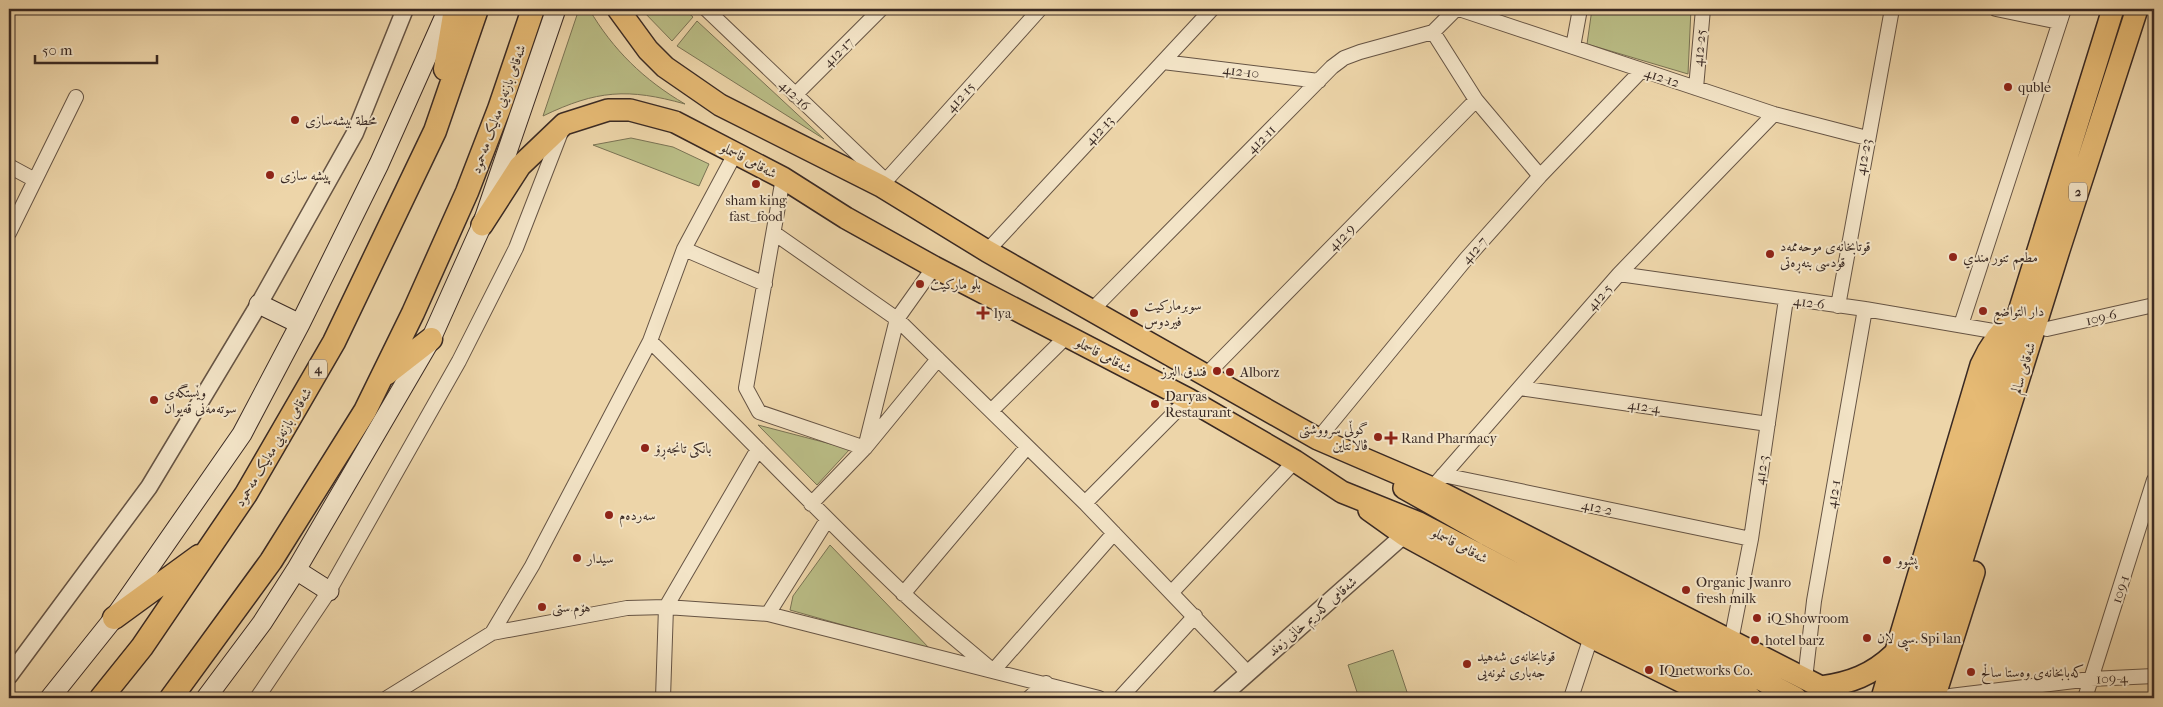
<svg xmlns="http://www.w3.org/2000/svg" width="2163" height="707" viewBox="0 0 2163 707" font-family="'IM FELL French Canon',Amiri,serif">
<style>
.green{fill:#babd86;stroke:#7a7354}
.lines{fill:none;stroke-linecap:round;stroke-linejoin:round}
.minor-casing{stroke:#665444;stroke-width:16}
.tertiary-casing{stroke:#665444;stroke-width:19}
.secondary-casing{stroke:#392923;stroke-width:21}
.primary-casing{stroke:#392923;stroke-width:24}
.trunk-casing{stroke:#392923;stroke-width:25}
.minor{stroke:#f3e4c7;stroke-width:14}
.tertiary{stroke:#f3e4c7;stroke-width:16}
.secondary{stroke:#f3e4c7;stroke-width:19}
.primary{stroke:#e6ba74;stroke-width:21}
.trunk{stroke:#e6ba74;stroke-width:22}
.poi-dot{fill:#8f2418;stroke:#f3e4c7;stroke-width:2}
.labels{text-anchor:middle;stroke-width:4;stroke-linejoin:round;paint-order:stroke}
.shield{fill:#f3e4c7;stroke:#716154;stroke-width:1}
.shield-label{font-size:12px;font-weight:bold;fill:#392923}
.street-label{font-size:14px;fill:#392923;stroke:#f3e4c7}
.poi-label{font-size:14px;fill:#392923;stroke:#f3e4c7;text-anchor:start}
</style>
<rect width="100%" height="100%" fill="#edd5a9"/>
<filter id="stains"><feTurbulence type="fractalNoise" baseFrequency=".004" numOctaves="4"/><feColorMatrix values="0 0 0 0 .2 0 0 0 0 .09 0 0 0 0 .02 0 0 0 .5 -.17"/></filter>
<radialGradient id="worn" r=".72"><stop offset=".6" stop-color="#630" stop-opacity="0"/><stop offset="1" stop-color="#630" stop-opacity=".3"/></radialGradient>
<path class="green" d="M579 9H589C613 50 644 80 685 104 628 88 597 90 543 116Z
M641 9H684L693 17 672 41Z
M1592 9H1691L1688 74 1587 44Z
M697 21 824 139 677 46Z
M631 138 673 147 709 164 699 186 593 145Z
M758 425 850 449 817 485Z
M830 545 931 650 790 610 793 596Z
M1393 650 1409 698H1359L1348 665Z"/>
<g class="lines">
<g class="minor-casing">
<path id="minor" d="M706 9 886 181
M1459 9 1774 114 1867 138
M1996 9 2059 22
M1433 32 1476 100 1540 176
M1573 47 1580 9
M1163 62 1319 81
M1696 88 1703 9
M795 95 881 9
M9 166 35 180
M783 178 746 388 759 412 865 448
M881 186 1040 9
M9 233 76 97
M774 233 897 319 1085 503 1247 672
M684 249 765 284
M987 251 1212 9
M1619 274 1865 309 1999 332
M1838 306 1892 9
M1092 310 1332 67 1344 58 1360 52 1433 32 1456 9
M1961 325 2064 9
M2047 329 2154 305
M650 341C735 424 816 510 902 592 931 620 963 645 993 671L1114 533
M1206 375 1476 100
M1520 388 1768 424
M991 411 1067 336
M1318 439 1466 259 1540 176 1641 71
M865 448 897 319 934 267
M1443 475 1751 539
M1432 488 1619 274 1774 114
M1085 503 1188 399
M811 504 865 448 938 359
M1172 592 1295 461
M903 594 1027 447
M768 614 827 520
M492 633 532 566 650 341 684 249 736 152
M1731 641 1751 539 1786 299
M1805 679 1814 601 1865 309
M1950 696 2091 679 2154 676
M257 698 329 591 459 361 516 248 561 132
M387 698 492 633 627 608 666 607 768 614 1099 698
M663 698 666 607 758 449
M1029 698 1046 683
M1120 698 1195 616
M1571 698 1591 637
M2085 698 2154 480"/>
</g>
<g class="tertiary-casing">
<path id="tertiary" d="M9 676 149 487 259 304 355 133 405 9
M1220 698 1404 535"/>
</g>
<g class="secondary-casing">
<path id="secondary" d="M259 304 300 324
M296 570 329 591
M50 698 114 618 242 434 300 324 379 164 448 9
M206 698 262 623 296 570 431 339 482 225 556 9"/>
</g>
<g class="primary-casing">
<path id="primary" d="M618 9 648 50 665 67 720 105 881 186 987 251 1318 439 1432 488 1821 687 1839 698
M482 225 520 166 564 124 608 110H630L675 122 783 178 846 218 934 267 1188 399 1295 461 1342 492 1419 523 1751 698
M1404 488 1487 535 1796 698
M1369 510 1404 535 1591 637 1715 698
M1821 687C1850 683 1872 675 1894 654
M1882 698 1981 365C1990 345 2000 331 2016 317
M1899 698 2113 9
M1919 698 2059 250 2137 9
M1934 698 1974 572"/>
</g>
<g class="trunk-casing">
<path id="trunk" d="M445 69 455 9
M386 374 431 339
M114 618 199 556
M101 698 142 647 246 494 334 342 435 131 477 9
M171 698 271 561 365 411 413 313 467 192 499 109 533 9"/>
</g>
<use href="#minor" class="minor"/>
<use href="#tertiary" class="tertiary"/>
<use href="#secondary" class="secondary"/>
<use href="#primary" class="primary"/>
<use href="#trunk" class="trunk"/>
</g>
<g class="poi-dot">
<circle cx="2008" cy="87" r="5"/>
<circle cx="295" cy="120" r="5"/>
<circle cx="270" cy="175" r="5"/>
<circle cx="756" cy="184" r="5"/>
<circle cx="1770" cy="254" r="5"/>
<circle cx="1953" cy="257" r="5"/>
<circle cx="920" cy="284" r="5"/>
<circle cx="1983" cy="311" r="5"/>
<path d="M980.5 305.5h5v5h5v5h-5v5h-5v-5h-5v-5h5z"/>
<circle cx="1134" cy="313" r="5"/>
<circle cx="1217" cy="371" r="5"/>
<circle cx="1230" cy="372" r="5"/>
<circle cx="154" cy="400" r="5"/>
<circle cx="1155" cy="404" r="5"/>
<circle cx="1378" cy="437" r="5"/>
<path d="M1388.5 430.5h5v5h5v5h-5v5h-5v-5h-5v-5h5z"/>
<circle cx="645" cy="448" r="5"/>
<circle cx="609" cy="515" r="5"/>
<circle cx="577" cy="558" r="5"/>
<circle cx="1887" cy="560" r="5"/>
<circle cx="1686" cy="590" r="5"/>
<circle cx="542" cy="607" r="5"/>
<circle cx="1757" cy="618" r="5"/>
<circle cx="1867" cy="638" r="5"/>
<circle cx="1755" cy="640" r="5"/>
<circle cx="1467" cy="664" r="5"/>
<circle cx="1649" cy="670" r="5"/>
<circle cx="1971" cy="672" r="5"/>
</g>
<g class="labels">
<g class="shield">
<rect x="2069" y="182.5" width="18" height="19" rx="4"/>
<rect x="309" y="359.5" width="18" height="19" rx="4"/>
</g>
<g class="shield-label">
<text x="2078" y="196">2</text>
<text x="318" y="373">4</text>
</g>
<g class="street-label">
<text transform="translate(1699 48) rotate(-85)" y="5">412-25</text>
<text transform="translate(838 52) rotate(-45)" y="5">412-17</text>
<text transform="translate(1241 71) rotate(7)" y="5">412-10</text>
<text transform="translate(1662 77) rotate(18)" y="5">412-12</text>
<text transform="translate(795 95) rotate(44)" y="5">412-16</text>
<text transform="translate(960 97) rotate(-48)" y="5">412-15</text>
<text transform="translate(498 109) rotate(-70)" y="5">شەقامی بازنەیی مەلیک مەحمود</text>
<text transform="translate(1099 130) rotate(-47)" y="5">412-13</text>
<text transform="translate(1261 139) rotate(-45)" y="5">412-11</text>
<text transform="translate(1863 157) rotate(-80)" y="5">412-23</text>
<text transform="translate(749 160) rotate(28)" y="5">شەقامی قاسملو</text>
<text transform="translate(1341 237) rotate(-46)" y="5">412-9</text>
<text transform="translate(1474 250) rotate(-49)" y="5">412-7</text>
<text transform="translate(1599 297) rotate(-49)" y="5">412-5</text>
<text transform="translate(1809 302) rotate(7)" y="5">412-6</text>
<text transform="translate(2101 317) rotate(-13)" y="5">109-6</text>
<text transform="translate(1104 355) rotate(28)" y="5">شەقامی قاسملو</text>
<text transform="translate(2023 368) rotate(-73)" y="5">شەقامی سالم</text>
<text transform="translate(1644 406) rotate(8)" y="5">412-4</text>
<text transform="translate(273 447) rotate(-59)" y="5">شەقامی بازنەیی مەلیک مەحمود</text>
<text transform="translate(1761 470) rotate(-82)" y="5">412-3</text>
<text transform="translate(1833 494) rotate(-80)" y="5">412-1</text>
<text transform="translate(1597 507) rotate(12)" y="5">412-2</text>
<text transform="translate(1460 545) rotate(28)" y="5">شەقامی قاسملو</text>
<text transform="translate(2120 589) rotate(-72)" y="5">109-1</text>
<text transform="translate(1312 616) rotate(-41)" y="5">شەقامی کەریم خانی زەند</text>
<text transform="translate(2112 678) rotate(-2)" y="5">109-4</text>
</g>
<g class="poi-label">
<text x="2018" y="92">quble</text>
<text x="305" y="125">محطة بیشەسازی</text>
<text x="280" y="180">پیشه سازی</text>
<text x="756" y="205" text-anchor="middle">sham king<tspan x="756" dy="16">fast_food</tspan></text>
<text x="1780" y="251">قوتابخانەی موحەممەد<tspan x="1780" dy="16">قودسی بنەڕەتی</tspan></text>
<text x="1963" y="262">مطعم تنور مندي</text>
<text x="930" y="289">بلو ماركيت</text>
<text x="1144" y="310">سوبرمارکیت<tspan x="1144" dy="16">فیردوس</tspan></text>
<text x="1993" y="316">دار التواضع</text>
<text x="994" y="318">lya</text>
<text x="1207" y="376" text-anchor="end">فندق البرز</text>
<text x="1240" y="377">Alborz</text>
<text x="164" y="397">وێستگەی<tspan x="164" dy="16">سوتەمەنی قەیوان</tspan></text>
<text x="1165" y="401">Daryas<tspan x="1165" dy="16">Restaurant</tspan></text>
<text x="1368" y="434" text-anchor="end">گوڵی سرووشتی<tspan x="1368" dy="16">ڤالانتاین</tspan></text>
<text x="1401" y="443">Rand Pharmacy</text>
<text x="655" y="453">بانکی تانجەڕۆ</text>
<text x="619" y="520">سەردەم</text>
<text x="587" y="563">سیدار</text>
<text x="1897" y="565">پشوو</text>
<text x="1696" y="587">Organic Jwanro<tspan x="1696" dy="16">fresh milk</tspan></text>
<text x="552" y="612">هۆم ستی</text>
<text x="1767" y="623">iQ Showroom</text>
<text x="1877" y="643">سپی لان. Spi lan</text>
<text x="1765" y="645">hotel barz</text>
<text x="1477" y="661">قوتابخانەی شەهید<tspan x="1477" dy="16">جەباری نمونەیی</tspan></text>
<text x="1659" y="675">IQnetworks Co.</text>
<text x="1981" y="677">کەبابخانەی وەستا ساڵح</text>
</g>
</g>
<rect width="2163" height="707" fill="none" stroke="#edd5a9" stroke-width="30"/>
<rect x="10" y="10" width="2143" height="687" fill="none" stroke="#392923" stroke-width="2.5"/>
<rect x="15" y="15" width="2133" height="677" fill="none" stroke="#392923"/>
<path d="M35 55v8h122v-8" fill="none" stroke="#392923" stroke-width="2.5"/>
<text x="42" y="55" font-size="15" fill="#392923" stroke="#f3e4c7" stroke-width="4" paint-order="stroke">50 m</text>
<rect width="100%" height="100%" filter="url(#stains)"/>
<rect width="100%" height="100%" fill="url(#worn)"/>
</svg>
